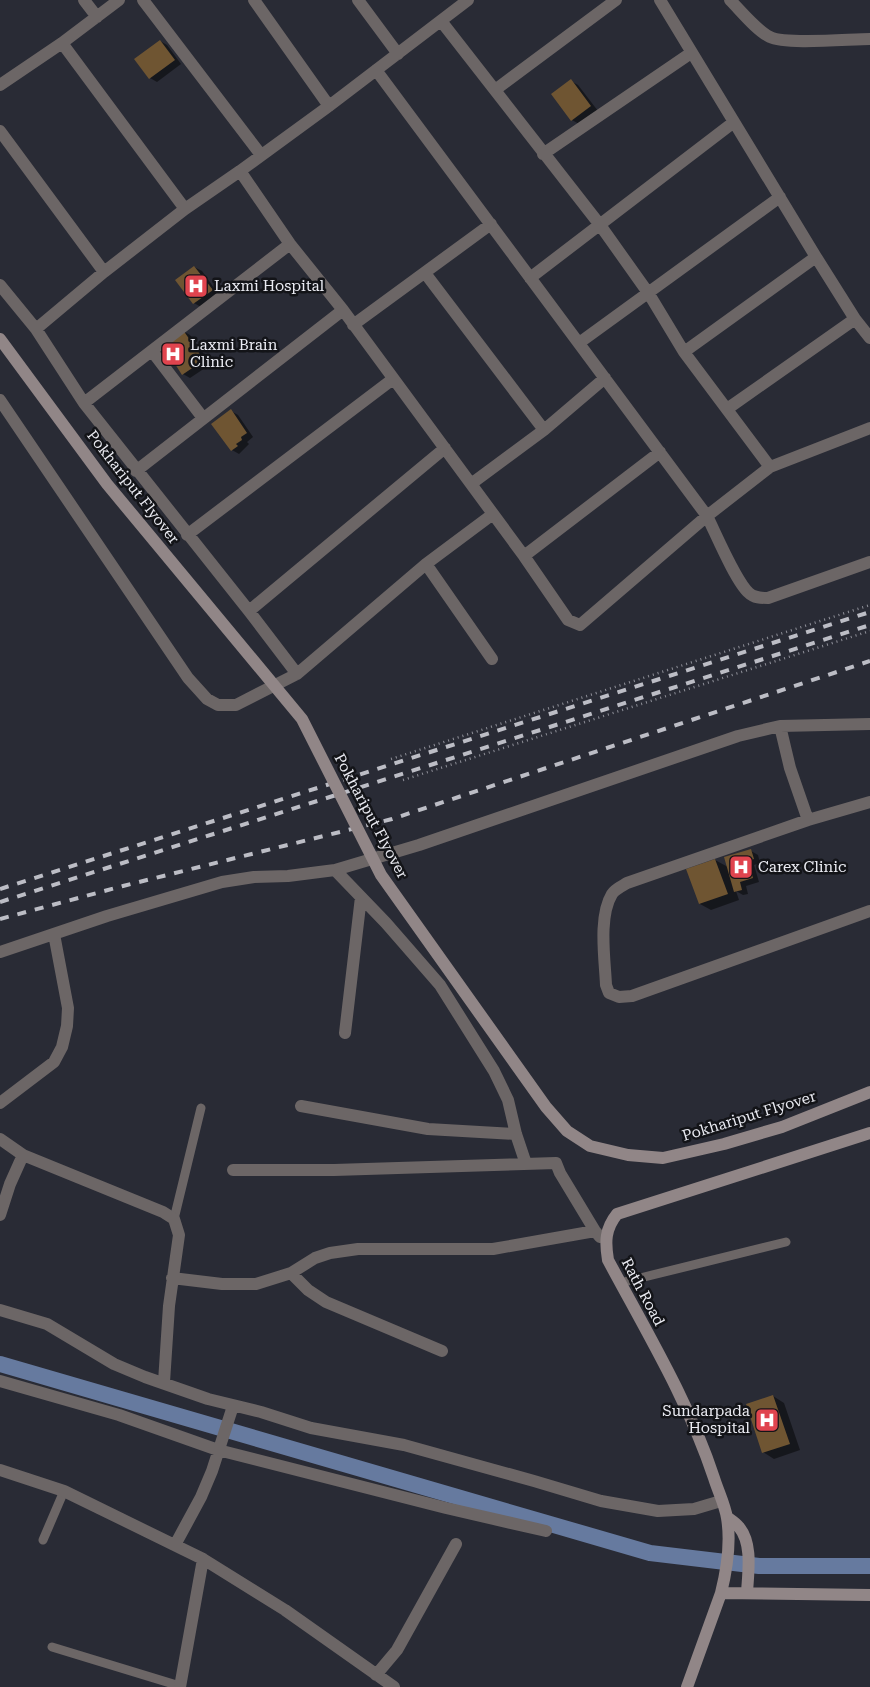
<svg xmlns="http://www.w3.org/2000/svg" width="870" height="1687" viewBox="0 0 870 1687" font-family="'Roboto Serif',serif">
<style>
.shadow{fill:#0007}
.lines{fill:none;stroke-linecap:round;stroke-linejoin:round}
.canal{stroke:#667a9f;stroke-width:16}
.building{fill:#6f5532}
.path{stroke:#8f9099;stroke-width:2.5;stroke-dasharray:1 4;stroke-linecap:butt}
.lane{stroke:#6c6666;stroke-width:9}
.street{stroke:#6c6666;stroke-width:12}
.secondary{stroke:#918687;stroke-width:12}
.rail{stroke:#bcbdc5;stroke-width:4;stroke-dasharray:9 9;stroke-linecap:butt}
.secondary-bridge{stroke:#918687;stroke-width:12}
.labels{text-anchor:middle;stroke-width:5;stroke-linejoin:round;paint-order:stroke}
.poi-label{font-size:15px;fill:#eaebf2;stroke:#131418;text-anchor:start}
.street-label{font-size:15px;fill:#eaebf2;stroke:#131418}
</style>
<rect width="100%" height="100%" fill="#292b35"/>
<path class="shadow" d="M160 41 167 45 181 64 157 82 150 78Z
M571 81 578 85 598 111 579 124 572 120Z
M194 267 202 271 219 295 201 307 194 303 177 280Z
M183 331 190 335 211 364 190 378 183 374Z
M231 411 238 415 253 437 247 442 249 444 239 454 232 450Z
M751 851 758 855 760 863 754 865 759 882 746 886 748 894 743 895 736 891 739 900 711 910 700 904 715 860 728 867Z
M773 1396 784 1403 800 1450 774 1459 763 1452Z"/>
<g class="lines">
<path class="canal" d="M0 1364 650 1553 759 1566H870"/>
</g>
<path class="building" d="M160 40 175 60 149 79 134 59Z
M571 79 591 106 571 121 551 94Z
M194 266 213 290 193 304 175 280Z
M183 330 204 360 182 375 163 345Z
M231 409 247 433 241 437 242 440 236 444 238 446 231 451 211 424Z
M751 849 754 859 748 861 753 878 740 882 742 890 734 892 724 857Z
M715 859 728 894 699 904 686 869Z
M773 1395 790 1444 762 1453 746 1404Z"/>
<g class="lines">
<path class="path" d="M391 759 870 605
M403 780 870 631"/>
<path class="lane" d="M174 1219 201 1108
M620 1283 786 1242
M43 1540 64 1491
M52 1647 180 1686"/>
<path class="street" d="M84 0 97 17
M143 0 261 155
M254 0 329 106
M358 0 398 54
M660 0 816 257 855 319 870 338
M730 0C741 11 757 31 770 37 785 45 850 39 870 39
M441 21 600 225 649 294 684 352 770 467
M62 43 185 209
M376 70 707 516C716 534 736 582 749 593 754 598 761 598 768 598L870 562
M0 85 62 43 119 0
M495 90 616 0
M0 131 104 272
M543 154 691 53
M240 171 290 244 343 310 524 556 568 620 580 625 707 516 770 467 870 428
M425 273 544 430
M530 278 734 122
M0 285 36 329 84 403 249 611 297 674
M353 325 491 224
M36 329 104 272 185 209 240 171 329 106 468 0
M579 343 780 197
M152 351 203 418
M684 352 816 257
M0 400 188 678 207 699 218 705H236L297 674 426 564 493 514
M84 403 290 244
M727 409 855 319
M136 471 343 310
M471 484 544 430 605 378
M187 535 393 379
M524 556 660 452
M426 564 492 659
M249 611 445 448
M780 726 790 768 808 820
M870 802 808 820 627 883C622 886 615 889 612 894 598 917 605 960 606 985L609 993 619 997 632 996 870 911
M335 870 386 923 440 985 494 1071 508 1100 516 1134 526 1164
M0 952 107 916 222 882 254 877 288 876 335 870 419 845 738 736 780 726 870 724
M345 1033 361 897
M0 1103 54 1062 62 1047 67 1026 68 1008 54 934
M301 1106 428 1129 516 1134
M0 1139 23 1155 163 1212 174 1219 179 1235 169 1306 164 1382
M233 1170H334L556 1163 560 1173 595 1231 600 1237
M0 1215 10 1184 23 1155
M291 1273 308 1290 326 1302 442 1351
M172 1278 222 1284H256L291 1273 315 1258 330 1253 358 1249H493L595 1231
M0 1310 47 1324 114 1364 145 1377 208 1399 261 1412 311 1428 404 1445 534 1481 601 1501 658 1511 694 1509 721 1501
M0 1381 119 1415 218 1450 446 1508 546 1531
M0 1470 64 1491 203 1559 285 1610 394 1687
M175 1545 201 1497 212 1471 233 1406
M376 1675 397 1650 456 1544
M180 1687 203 1559"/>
<path class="secondary" d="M727 1517C731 1520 736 1523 739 1527 753 1544 748 1573 747 1593
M721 1593 870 1595
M687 1687 721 1593C727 1569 731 1542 727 1518 725 1505 718 1491 714 1478 689 1402 646 1331 608 1260 605 1242 605 1229 617 1214L870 1133"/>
<path class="rail" d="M0 889 870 612
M0 902 870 625
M0 919 123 886 392 819 870 661"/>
<path class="secondary-bridge" d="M0 339 107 484 302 719 381 875 546 1107 567 1131 590 1146 628 1155 663 1158 724 1144 782 1127 870 1092"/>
</g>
<defs>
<g id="hospital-square" transform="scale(1.25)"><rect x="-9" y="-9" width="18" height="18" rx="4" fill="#e0444e" stroke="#131418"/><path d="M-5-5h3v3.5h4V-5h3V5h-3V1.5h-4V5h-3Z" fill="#fff"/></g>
</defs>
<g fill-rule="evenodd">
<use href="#hospital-square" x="196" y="286"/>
<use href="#hospital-square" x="173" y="354"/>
<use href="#hospital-square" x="741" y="867"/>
<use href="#hospital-square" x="767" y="1420"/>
</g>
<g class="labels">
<g class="poi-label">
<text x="214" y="291">Laxmi Hospital</text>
<text x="190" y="350">Laxmi Brain<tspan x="190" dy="17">Clinic</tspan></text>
<text x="758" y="872">Carex Clinic</text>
<text x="750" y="1416" text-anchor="end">Sundarpada<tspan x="750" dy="17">Hospital</tspan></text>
</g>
<g class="street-label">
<text transform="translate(133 487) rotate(52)" y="5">Pokhariput Flyover</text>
<text transform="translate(371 816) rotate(62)" y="5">Pokhariput Flyover</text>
<text transform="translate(749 1116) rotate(-17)" y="5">Pokhariput Flyover</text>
<text transform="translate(643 1292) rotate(62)" y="5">Rath Road</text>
</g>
</g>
</svg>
